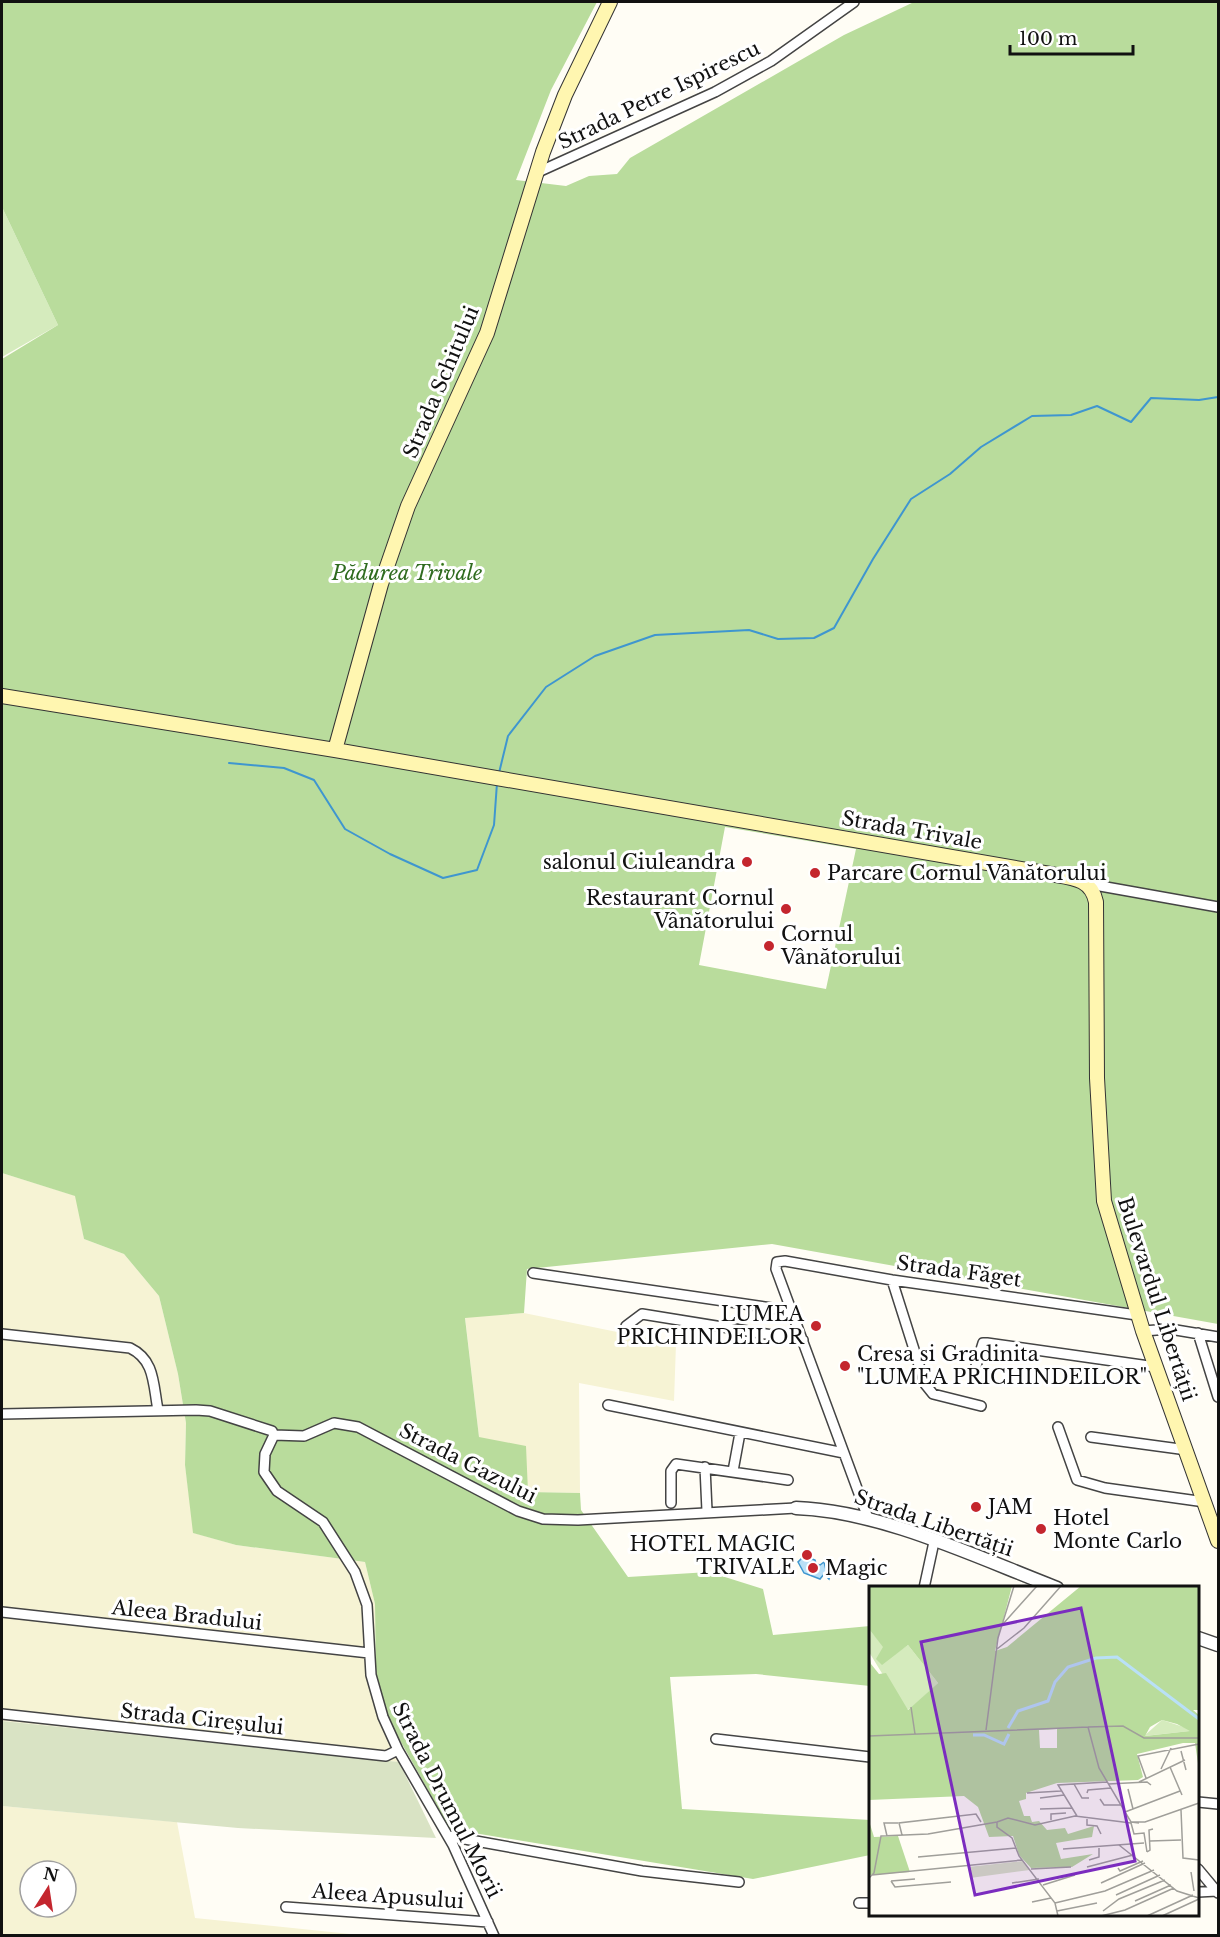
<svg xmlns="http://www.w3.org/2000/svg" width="1220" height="1937" viewBox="0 0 1220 1937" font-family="'Libre Baskerville',serif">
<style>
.farmland{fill:#f6f3d4;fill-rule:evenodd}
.green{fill:#d5ebbd}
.forest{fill:#b9dc9c;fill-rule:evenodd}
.cemetery{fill:#d9e3c4}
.water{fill:#b9e0f7;stroke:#3f96cf;stroke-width:1.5}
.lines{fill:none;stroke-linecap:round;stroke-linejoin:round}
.stream{stroke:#3f96cf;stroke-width:2}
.minor-casing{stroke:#444;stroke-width:12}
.tertiary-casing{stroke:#444;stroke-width:15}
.secondary-casing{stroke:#333;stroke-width:16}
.minor{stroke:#fff;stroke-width:9}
.tertiary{stroke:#fff;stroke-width:12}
.secondary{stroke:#fff6b0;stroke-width:14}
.poi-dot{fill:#c4262e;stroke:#fff;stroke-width:2}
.labels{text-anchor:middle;stroke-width:6;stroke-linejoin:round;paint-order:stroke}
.street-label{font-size:20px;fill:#111;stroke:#fff}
.park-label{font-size:20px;font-style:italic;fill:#2f6b1f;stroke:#fff}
.poi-label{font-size:20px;fill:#111;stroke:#fff;text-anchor:start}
.inset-river{fill:none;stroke:#b9e0f7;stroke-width:3}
.inset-road{fill:none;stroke:#a09f9a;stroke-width:1.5}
.view{fill:#7b2cbf;fill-opacity:0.15;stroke:#7b2cbf;stroke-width:3}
.inset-edge{fill:none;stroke:#111;stroke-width:3}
</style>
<rect width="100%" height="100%" fill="#fffdf5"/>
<path class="farmland" d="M2 1173 76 1196 84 1239 124 1254 159 1296 178 1374 186 1423 185 1465 194 1533 236 1545 365 1562 375 1604 376 1678 399 1762 2 1721Z
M524 1313 676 1344 674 1401 579 1383 580 1493 528 1492 479 1437 465 1317Z
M2 1806 177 1822 195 1918 360 1935H2ZM30 1871H66V1907H30Z"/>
<path class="green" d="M2 207 58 325 2 357Z"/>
<path class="forest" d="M2 2H597L551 90 516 180 566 186 589 176 617 174 630 158 844 35 914 2H1218V1324L772 1244 527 1269 524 1313 465 1318 479 1437 526 1446 528 1492 580 1493 581 1510 628 1577 709 1572 763 1589 773 1635 870 1626V1686L756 1674 670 1677 682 1809 870 1820V1855L753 1879 450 1829 384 1712 376 1678 375 1604 365 1562 236 1545 193 1533 185 1465 186 1423 178 1374 159 1296 124 1254 84 1239 75 1196 2 1173V359L58 325 2 207ZM725 827 856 849 826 989 699 965Z"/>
<path class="cemetery" d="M2 1721 399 1762 436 1838 238 1828 2 1806Z"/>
<path class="water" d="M804 1556 815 1560 816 1564 820 1565 824 1562 826 1570 831 1572 829 1579 824 1574 820 1579 804 1573 798 1562Z"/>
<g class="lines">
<path class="stream" d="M229 763 284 768 314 780 345 829 390 854 443 878 477 870 494 825 497 783
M499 773 508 736 546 687 595 656 655 635 749 630 778 639 814 638 834 628 873 559 911 499 950 474 981 447 1032 416 1071 415 1097 406 1131 422 1151 398 1199 400 1218 397"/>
<g class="minor-casing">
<path id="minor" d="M536 173 715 92 771 61 854 2
M1089 884 1218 907
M533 1273 792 1311
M892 1280 925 1384 933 1394 981 1406
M626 1326 642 1314 803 1340
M1143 1331 1170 1329 1218 1337
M1198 1333 1218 1397
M2 1334 130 1348C155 1360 153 1384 158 1410
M976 1366 983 1343H987L1156 1367
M608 1405 844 1453
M2 1414 196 1410 210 1411 272 1431 274 1435
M1058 1427 1077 1480 1105 1488 1205 1502
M274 1435 265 1454 264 1472 277 1491 323 1522 355 1572 367 1605 371 1675 383 1717 398 1750 453 1845 494 1936
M274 1435 304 1436 334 1423 358 1427 518 1511 543 1519 578 1520 796 1508
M1091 1437 1187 1450
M705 1467 707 1511
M733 1471 740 1433
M671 1503V1471L676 1464 788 1480
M868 1518 776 1269 777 1262 785 1261 892 1280 1137 1315
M924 1588 934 1542
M2 1612 369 1653
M2 1714 386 1756 398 1750
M716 1739 870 1757
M1198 1802 1218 1804
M448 1836 642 1871 739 1882
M1198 1869 1218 1893
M1198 1892 1217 1891
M859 1903H870
M286 1907 488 1922"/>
</g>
<g class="tertiary-casing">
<path id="tertiary" d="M796 1508C882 1511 976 1557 1057 1588
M1198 1638 1218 1645"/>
</g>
<g class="secondary-casing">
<path id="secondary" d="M2 696 335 750 1050 874C1072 878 1091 878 1096 902L1097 1078 1104 1201 1143 1331 1218 1541
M335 750 381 584 408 506 487 333 543 152 565 95 610 2"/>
</g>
<use href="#minor" class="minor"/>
<use href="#tertiary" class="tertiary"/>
<use href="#secondary" class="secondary"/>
</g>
<g class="poi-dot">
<circle cx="747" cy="862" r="6"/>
<circle cx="815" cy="873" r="6"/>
<circle cx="786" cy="909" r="6"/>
<circle cx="769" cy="946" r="6"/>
<circle cx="816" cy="1326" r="6"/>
<circle cx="845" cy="1366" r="6"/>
<circle cx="976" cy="1507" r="6"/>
<circle cx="1041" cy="1529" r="6"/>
<circle cx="807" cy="1555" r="6"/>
<circle cx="813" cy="1568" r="6"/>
</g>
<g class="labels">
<g class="street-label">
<text transform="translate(659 95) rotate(-26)" y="7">Strada Petre Ispirescu</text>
<text transform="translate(441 382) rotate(-67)" y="7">Strada Schitului</text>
<text transform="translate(912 830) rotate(10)" y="7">Strada Trivale</text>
<text transform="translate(959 1271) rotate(8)" y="7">Strada Făget</text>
<text transform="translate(1157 1299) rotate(72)" y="7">Bulevardul Libertății</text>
<text transform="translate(468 1463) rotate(27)" y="7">Strada Gazului</text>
<text transform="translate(934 1523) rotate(19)" y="7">Strada Libertății</text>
<text transform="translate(187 1615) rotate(6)" y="7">Aleea Bradului</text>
<text transform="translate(202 1719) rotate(6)" y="7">Strada Cireșului</text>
<text transform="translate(447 1800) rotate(63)" y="7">Strada Drumul Morii</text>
<text transform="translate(388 1896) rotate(4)" y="7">Aleea Apusului</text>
</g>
<g class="park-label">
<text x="407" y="580">Pădurea Trivale</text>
</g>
<g class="poi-label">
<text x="735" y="869" text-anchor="end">salonul Ciuleandra</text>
<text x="827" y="880">Parcare Cornul Vânătorului</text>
<text x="774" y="905" text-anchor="end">Restaurant Cornul<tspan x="774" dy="23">Vânătorului</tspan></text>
<text x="781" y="941">Cornul<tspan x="781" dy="23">Vânătorului</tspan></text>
<text x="804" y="1321" text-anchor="end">LUMEA<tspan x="804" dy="23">PRICHINDEILOR</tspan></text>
<text x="857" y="1361">Cresa si Gradinita<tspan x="857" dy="23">"LUMEA PRICHINDEILOR"</tspan></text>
<text x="988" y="1514">JAM</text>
<text x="1053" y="1525">Hotel<tspan x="1053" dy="23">Monte Carlo</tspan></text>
<text x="795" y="1551" text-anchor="end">HOTEL MAGIC<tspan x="795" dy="23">TRIVALE</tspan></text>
<text x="825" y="1575">Magic</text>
</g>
</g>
<g transform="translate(869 1586)">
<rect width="330" height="330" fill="#fffdf5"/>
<path d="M0 43 15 61 12 78 39 59 69 97 43 121 36 125 0 66ZM293 134 321 143V145L275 150Z" fill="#d5ebbd"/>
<path d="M0 0H143L126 65 138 61 212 0H330V124H324L330 129V184L326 157H314L268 168 274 191 269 194 188 197 157 207V213L150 215 155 230H161L163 236 170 235 178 244 196 242 199 248 225 240 223 251 187 257 192 273 224 268 203 281 162 282 150 269 144 250 120 251 109 221 95 210 0 214V68L2 78 10 88 17 87 39 124 69 97 39 59 13 79 7 73 14 61 0 43ZM293 134 308 138 321 145 276 150 281 141ZM188 143V162H171L170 144ZM0 235 5 251 29 250 41 286 0 289Z" fill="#b9dc9c" fill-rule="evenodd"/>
<path d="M154 275 161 284 101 292 99 281Z" fill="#d9e3c4"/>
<path class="inset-river" d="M139 142 149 125 179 115 186 96 199 81 227 72 248 71 330 133M104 149H115L135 158 140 148"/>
<path class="inset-road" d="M134 38 168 0M128 63 155 42 192 0M42 121 46 148M219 141 254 140 275 152H330M117 144 129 52 145 0M0 150 219 141 230 182 262 236M312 165 317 184M301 181 313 209M292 183 302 162M277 192 269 170 330 158M270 196 316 174M205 198 213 212H220M239 198 278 196 282 199M259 203 264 223M158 207 192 205M218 207 219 204 242 202M171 212 195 209M231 213 235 219H252M171 223 203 222M312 224 314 272 330 274M256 226 311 205M208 230 189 199 238 196M218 231V239L228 240 232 248M182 234V228L197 227M128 236 139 232 166 239 206 230 262 237M128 236V241L143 252 150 270 186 317 189 330M262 237 265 248 275 247 278 266M270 237 262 236H276L330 217M33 249 30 237 107 228 112 236M18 250 15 237H29M281 255 312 254M250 259 308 305 330 312M194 263 275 257M278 266 281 264 280 244 284 243M49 271 147 262M220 274 230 271V260M218 281 264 269M249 282 251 285 274 275M162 283 202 281M322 286 325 305M3 289 153 274M0 292 5 287 12 250 59 248 128 236M22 295 26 301 82 296M22 295 46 293M143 297 170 293M232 297 276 277M174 299 206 289M247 309 291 289M266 315 302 299M163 316 182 312M186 317 236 305 285 284M188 325 228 317M234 325 250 313 296 294M232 330 256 324 305 302M278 330 324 309M293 330 330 313"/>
<path class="view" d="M212 22 266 275 106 309 52 56Z"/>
<rect width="330" height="330" class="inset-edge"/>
</g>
<rect width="1220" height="1937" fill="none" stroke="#111111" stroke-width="6"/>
<g transform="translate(48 1889) rotate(12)"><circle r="28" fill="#ffffff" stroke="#a0a0a0" stroke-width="1.5"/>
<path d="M0-4.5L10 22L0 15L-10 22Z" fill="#c4262e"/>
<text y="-9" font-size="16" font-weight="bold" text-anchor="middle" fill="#111111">N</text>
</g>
<path d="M1010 45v9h123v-9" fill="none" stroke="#111111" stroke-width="3"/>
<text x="1019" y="45" font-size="18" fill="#111111" stroke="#ffffff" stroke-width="4.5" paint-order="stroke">100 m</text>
</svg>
